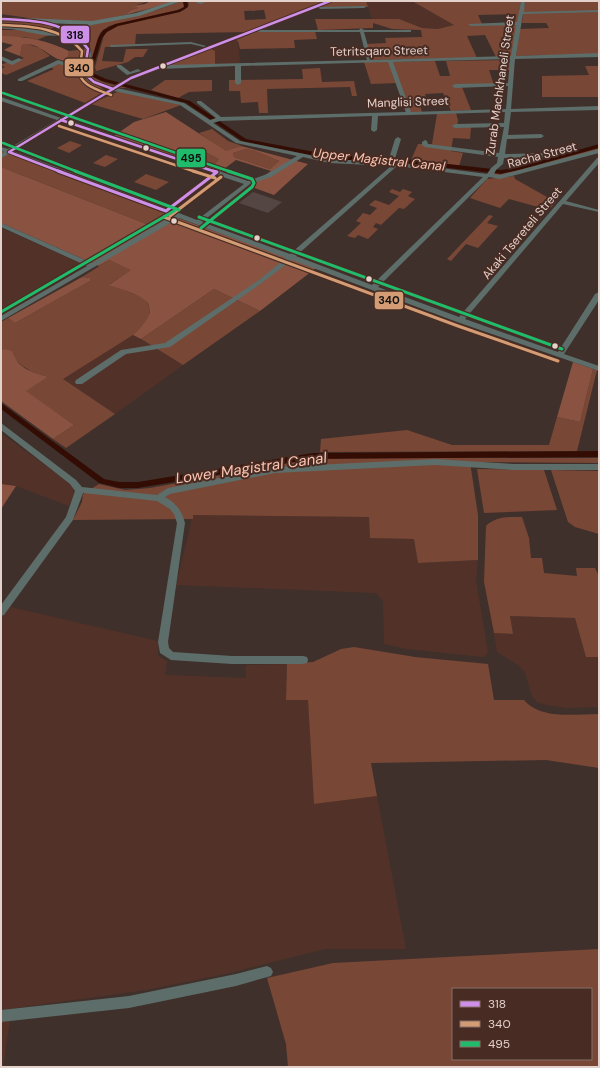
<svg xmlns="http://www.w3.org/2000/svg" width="600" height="1068" viewBox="0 0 600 1068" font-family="'DM Sans',sans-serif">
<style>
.built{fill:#523228}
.green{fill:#794736;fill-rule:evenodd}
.forest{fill:#8a5341;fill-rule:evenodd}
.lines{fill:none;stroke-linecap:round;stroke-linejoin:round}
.canal{fill:#330d04;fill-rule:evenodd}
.building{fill:#544743}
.minor{fill:#5d6d69;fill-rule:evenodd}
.major{fill:#627671;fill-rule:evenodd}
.bus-1-far1-casing{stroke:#482c23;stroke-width:4.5}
.bus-1-casing{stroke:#482c23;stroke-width:5.5}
.bus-2-far1-casing{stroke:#482c23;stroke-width:4.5}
.bus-2-casing{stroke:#482c23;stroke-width:5.5}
.bus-3-far1-casing{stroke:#482c23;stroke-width:4.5}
.bus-3-casing{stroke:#482c23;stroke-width:5.5}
.bus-1-far1{stroke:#ce8fe9;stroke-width:2.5}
.bus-1{stroke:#ce8fe9;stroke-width:3}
.bus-2-far1{stroke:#d39c74;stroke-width:2.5}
.bus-2{stroke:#d39c74;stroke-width:3}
.bus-3-far1{stroke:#20bc6c;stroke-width:2.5}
.bus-3{stroke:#20bc6c;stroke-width:3}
.bus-dot{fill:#e3d1cb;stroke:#482c23;stroke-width:1.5}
.labels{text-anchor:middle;stroke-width:4;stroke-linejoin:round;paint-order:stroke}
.far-street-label{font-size:12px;fill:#e3d1cb;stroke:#482c23}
.far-water-label{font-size:13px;font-style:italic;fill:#fec5b2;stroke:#482c23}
.water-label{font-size:15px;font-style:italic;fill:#fec5b2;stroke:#482c23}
.line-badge{stroke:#482c23;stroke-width:1.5}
.pale-badge-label{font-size:11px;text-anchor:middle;font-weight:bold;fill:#111}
</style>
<rect width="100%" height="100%" fill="#40302b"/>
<path class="built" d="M366 1H412L454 25 438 29 422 28 399 19H372Z
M236 40 238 41 240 64 215 65V51L211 49Z
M1 228 84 265 1 316Z
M133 335 183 365 115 414 62 379Z
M1 433 72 485 74 494 69 506 16 486 1 484Z
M193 515 369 517 370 538 414 539 418 563 478 560 476 580 488 653 483 657 407 649 384 644 383 601 376 593 176 585Z
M10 607 158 641V656L167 661 165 675 246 678V665L287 664 286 700H308L314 804 377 796 406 949H325L225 974 146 990 1 1010V619Z
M509 616 575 618 586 657H599V707L566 708 547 705 537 702 532 696 525 672 518 665 497 652 494 633 513 634Z
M10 1020 3 1067H1V1022Z"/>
<path class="green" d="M4 1H150L133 6 138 8 131 10 125 15 90 22 50 21 1 14V2Z
M182 1 185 6 182 9 109 26 100 33 89 71C94 83 116 85 128 88 116 89 98 83 88 75L87 71 91 52 89 41 76 35V32L91 25 157 10Z
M188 1 201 3 210 1H328L247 32 136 34 135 46 105 47 102 61 123 62 126 49H148L143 57H135L128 62 96 71 95 67 105 32 113 27 184 10 189 5ZM264 10 266 19 245 20 244 11Z
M334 1H366L368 7H321Z
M412 1H521L512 57H496L485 35 467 36 477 58 371 60 367 44 386 43 385 38 422 37 421 30 392 29 373 23V28L318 30 315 19H399L422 28 438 29 454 25ZM478 15 516 14 515 23 482 24Z
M525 1H599V54L516 56 520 29 549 28 546 23H522Z
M1 20 40 22 56 27 40 32 26 29H1Z
M1 30H23L49 35 37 40 25 37H1Z
M258 31H315L317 39 294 40 295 48 240 49 238 41 236 40Z
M27 44 40 48 50 56 6 75 1 73V69L5 67 1 65 10 61 13 62 24 58 20 56 22 45Z
M86 49C86 56 80 61 80 67 80 83 97 81 104 90L103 92 85 103 27 81 54 69 50 67 67 61 69 51Z
M211 49 215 51V65H169Z
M507 60H510V70H489L494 85 462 87 471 110 451 111 443 93 425 94 428 103H419L422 112 406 113 396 83 371 84 364 62 435 61 440 76H450L446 61Z
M585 66H599V97H542V76L589 75Z
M320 68 322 82 354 81 357 96H352L350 87 267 89 268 113H259L258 102 241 103 240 91H229V80L303 79 302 69Z
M165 80H212V91L189 92 178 98 151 90Z
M117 92H122L181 105 143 119 91 104Z
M456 113 458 120 457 127H471L470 139 453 138 451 151 463 153 459 166 411 160 418 144H432L437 114Z
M212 129 228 141 245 147H239L226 152 199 133Z
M70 141 82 145 69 153 57 148Z
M599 147V150L504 175H493L494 173 521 169Z
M246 149 255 151 279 161 270 169 234 157 233 153Z
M1 151 172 216 154 227 1 167Z
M201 153H207L219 159 214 165 193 158Z
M106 155 118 159 105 167 93 163Z
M146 174 169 182 156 190 134 182Z
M514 176 515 179 556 202 549 210 509 199 500 208 470 198 487 179Z
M392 189 400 192 403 189 412 192 408 196 415 199 404 209 399 208 381 225 376 223 373 227 378 229 368 239 358 235 355 238 347 236 361 223 356 221 363 213 370 215 377 208 369 205 375 200 389 205 399 196 389 192Z
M489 215 493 216 487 223 498 226 478 248 466 244 451 261 447 259Z
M109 260 132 270 110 284 144 298 150 308 149 316 144 325 133 335 63 379 115 414 66 448 53 439 74 425 25 391 48 377C23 370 22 365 4 349L1 350V322L8 318 15 323 90 281V278L82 277Z
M214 289 260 311 183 365 141 339Z
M593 369 597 370 577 451 320 452 321 439 407 430 452 445H549L557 417 580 422Z
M315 458H599V463L470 462 478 515V560L418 563 414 539 370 538 369 517 193 515V519L73 520 82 502 83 494 99 484 125 490 150 488Z
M477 469 544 470 557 510 484 513Z
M551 470 599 471V534L575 527 568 522Z
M522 517 529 538 531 558H542L544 573 577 576 576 568H595L599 576V657H586L575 618 510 616 513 634 494 633 484 582 486 526C496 516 509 517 522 517Z
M354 647 415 657 488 664 494 700H524C541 720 575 714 599 714V768L546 760 371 763 377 796 314 804 308 700H286L287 664 313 662 341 649Z
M599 949V1067H288L286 1044 267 978 333 963ZM453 989H591V1059H453Z"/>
<path class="forest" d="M150 1H172L170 3 125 15 131 10 138 8 132 6 145 4Z
M2 36C25 36 49 41 69 51L67 61C51 61 39 40 22 45L20 56 4 50 13 45 1 42Z
M166 112 226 151 239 147H245L308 164 274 195 249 186 271 171 236 160 220 172 114 136 134 122ZM246 149 255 151 279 161 270 169 234 157 233 153ZM201 153H207L219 159 214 165 193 158Z
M1 167 154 227 172 216 316 268 260 311 214 289 141 339 133 335C170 302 139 295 109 285L131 270 109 260 99 266 1 223Z
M82 277 90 278V281L15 323 8 318Z
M4 349 12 351C18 369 32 372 48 377L26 391 74 425 53 439 1 401V350Z
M573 362 593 369 580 422 557 417Z
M1 484 16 486 1 509Z"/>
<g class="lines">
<path class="canal" d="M183 1H187L188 7 180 12 118 26 107 32 102 38 93 68 95 74 106 79 190 101 246 139 330 155 396 158 501 170 516 168 599 144V148L519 170 501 174 396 162 330 159 242 141 186 103 102 81 91 76 89 68 98 38 103 30 115 24 178 10 184 7Z
M1 403 104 479 119 482H138L313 453 599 451V457L313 459 138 488H119L99 483 1 409Z"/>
</g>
<path class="building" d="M253 192 282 202 268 213 239 203Z"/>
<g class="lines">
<path class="minor" d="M192 1H210L200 4Z
M326 1H332L319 7 364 6 366 7 364 8 320 9 318 7 261 30H359L361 28 364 30H411V32H364L372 60 511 56 516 25 471 26 469 25V24L517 22 521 1H525L524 12 599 10V12L523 14 516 56 599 53V57L515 59 511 109 599 106V110L511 112 508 135 541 134 544 136 541 138 507 139 505 154 547 153 550 155 547 157 504 158 503 164 496 170 494 174 500 175 599 149V153L500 179 489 177 378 287 459 317 597 158 599 157V163L566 201 599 210V212L563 204 465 319 558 352 595 294 599 292V300L564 354 599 366V371L457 322 292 260 263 282 170 347 126 354 82 384H76L75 382 76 380 121 350 165 343 259 280 286 258 179 218 1 321V316L87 266 1 227V223L92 263 173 215 9 154 1 158V154L4 152 1 151V147L8 149 57 120 1 101V97L61 118 109 89 87 80 82 71 59 64 22 81H18V79L58 60 82 68C89 49 86 46 70 34 47 40 24 29 1 28V26H16L60 34 66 32 44 23V21L53 23 71 31 90 22H94V24L74 33C82 38 92 46 91 56 91 61 87 66 87 72L91 78 112 87 129 77ZM257 31 259 32H360L367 60 169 65ZM510 59 508 83 455 84 452 86 455 88 508 86 506 109 411 112 393 62ZM388 62 406 112 221 117 201 101H197V103L216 118 210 120 184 103 117 88 133 79 160 69 235 66V83L238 85 241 83V66ZM114 91 180 105 236 143 297 156 267 174 248 181 66 119ZM505 112 504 123 455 124 452 126 455 128 504 127 499 153 428 144 427 141 425 140 422 142V145L425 147 498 157 497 163 491 168 487 174 394 162 401 139 398 137 395 139 388 162 329 159 240 141 213 123 220 121 372 116 371 130 374 132 377 130 378 116ZM62 122 212 173 166 208 13 151ZM303 157 329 163 391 166 290 254 202 222 250 184 271 177ZM397 166 483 177 372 285 296 256ZM217 175 244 184 197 220 171 210Z
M191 42 206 46 204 47 191 44 111 47 109 46 111 45Z
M1 56 12 61 19 58 22 60 12 65 1 60Z
M117 65H121L130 72 138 69 141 71 127 75 117 67Z
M1 423 76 480 82 487 157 495 168 488 275 467 435 459 513 464H599V470H513L435 465 275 473 170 494 165 497C176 503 182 511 185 523L168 642 169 648 173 652 232 656H303L307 657 308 660 307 663 303 664H232L171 660 160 653 158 642 177 523 174 514 170 509 157 501 83 493 73 520 4 615 1 616V605L66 517 75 491 70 484 1 430Z
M267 966 271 968 273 972 271 976 236 986 129 1008 1 1022V1010L129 996 236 974Z"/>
<path class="major" d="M173 1H182L139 16 92 25 1 21V17L92 21 136 13Z"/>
<g class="bus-1-far1-casing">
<path id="bus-1-far1" d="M1 19C33 20 68 21 88 49L85 68 86 75 94 82 113 89
M61 120 216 172
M9 152 131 78 330 1
M9 152 61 172"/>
</g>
<g class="bus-1-casing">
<path id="bus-1" d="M58 171 166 211
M213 171 217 172
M166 211 217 172"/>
</g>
<g class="bus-2-far1-casing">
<path id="bus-2-far1" d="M1 25C30 26 62 27 82 51 82 57 80 61 79 67 77 85 98 90 111 95
M59 126 196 172"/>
</g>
<g class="bus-2-casing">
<path id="bus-2" d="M193 171 215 178
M170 216 221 177
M164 217 458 326 558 361"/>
</g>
<g class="bus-3-far1-casing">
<path id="bus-3-far1" d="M3 93 231 172
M3 143 78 172"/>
</g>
<g class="bus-3-casing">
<path id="bus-3" d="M75 171 179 210
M199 217 562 349
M201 228 252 187 254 183 252 179 228 171
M1 312 174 211"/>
</g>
<use href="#bus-1-far1" class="bus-1-far1"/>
<use href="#bus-1" class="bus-1"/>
<use href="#bus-2-far1" class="bus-2-far1"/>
<use href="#bus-2" class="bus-2"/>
<use href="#bus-3-far1" class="bus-3-far1"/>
<use href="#bus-3" class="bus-3"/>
</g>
<g class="bus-dot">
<circle cx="163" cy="66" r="3.5"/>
<circle cx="71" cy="123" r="3.5"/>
<circle cx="146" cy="148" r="3.5"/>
<circle cx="174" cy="221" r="3.5"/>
<circle cx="257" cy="238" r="3.5"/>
<circle cx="369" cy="279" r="3.5"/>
<circle cx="555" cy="346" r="3.5"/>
</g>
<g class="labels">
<g class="far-street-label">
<text transform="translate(379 51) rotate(-1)" y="4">Tetritsqaro Street</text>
<text transform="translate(500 85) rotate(-82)" y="4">Zurab Machkhaneli Street</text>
<text transform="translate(408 102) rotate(-2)" y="4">Manglisi Street</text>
<text transform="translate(542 155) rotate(-15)" y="4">Racha Street</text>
<text transform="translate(522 233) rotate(-50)" y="4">Akaki Tsereteli Street</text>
</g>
<g class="far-water-label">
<text transform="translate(379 159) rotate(6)" y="5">Upper Magistral Canal</text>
</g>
<g class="water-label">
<text transform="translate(251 468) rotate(-8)" y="5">Lower Magistral Canal</text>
</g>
</g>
<g class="line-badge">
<rect x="60" y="25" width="30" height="19" rx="4" fill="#ce8fe9"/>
<rect x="64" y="58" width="30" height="19" rx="4" fill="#d39c74"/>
<rect x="176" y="148" width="30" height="20" rx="4" fill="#20bc6c"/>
<rect x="374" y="291" width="30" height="19" rx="4" fill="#d39c74"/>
</g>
<g class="pale-badge-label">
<text x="75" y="39">318</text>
<text x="79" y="72">340</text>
<text x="191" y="162">495</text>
<text x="389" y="304">340</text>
</g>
<rect width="600" height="1068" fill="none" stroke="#e3d1cb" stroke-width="4"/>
<rect x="452" y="988" width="140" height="72" fill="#482c23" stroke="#866e66"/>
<rect x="460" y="1001" width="20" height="6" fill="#ce8fe9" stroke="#866e66"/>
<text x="488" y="1008" font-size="12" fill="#e3d1cb">318</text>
<rect x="460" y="1021" width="20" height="6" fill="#d39c74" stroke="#866e66"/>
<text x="488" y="1028" font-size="12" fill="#e3d1cb">340</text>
<rect x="460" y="1041" width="20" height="6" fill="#20bc6c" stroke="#866e66"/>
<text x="488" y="1048" font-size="12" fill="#e3d1cb">495</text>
</svg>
